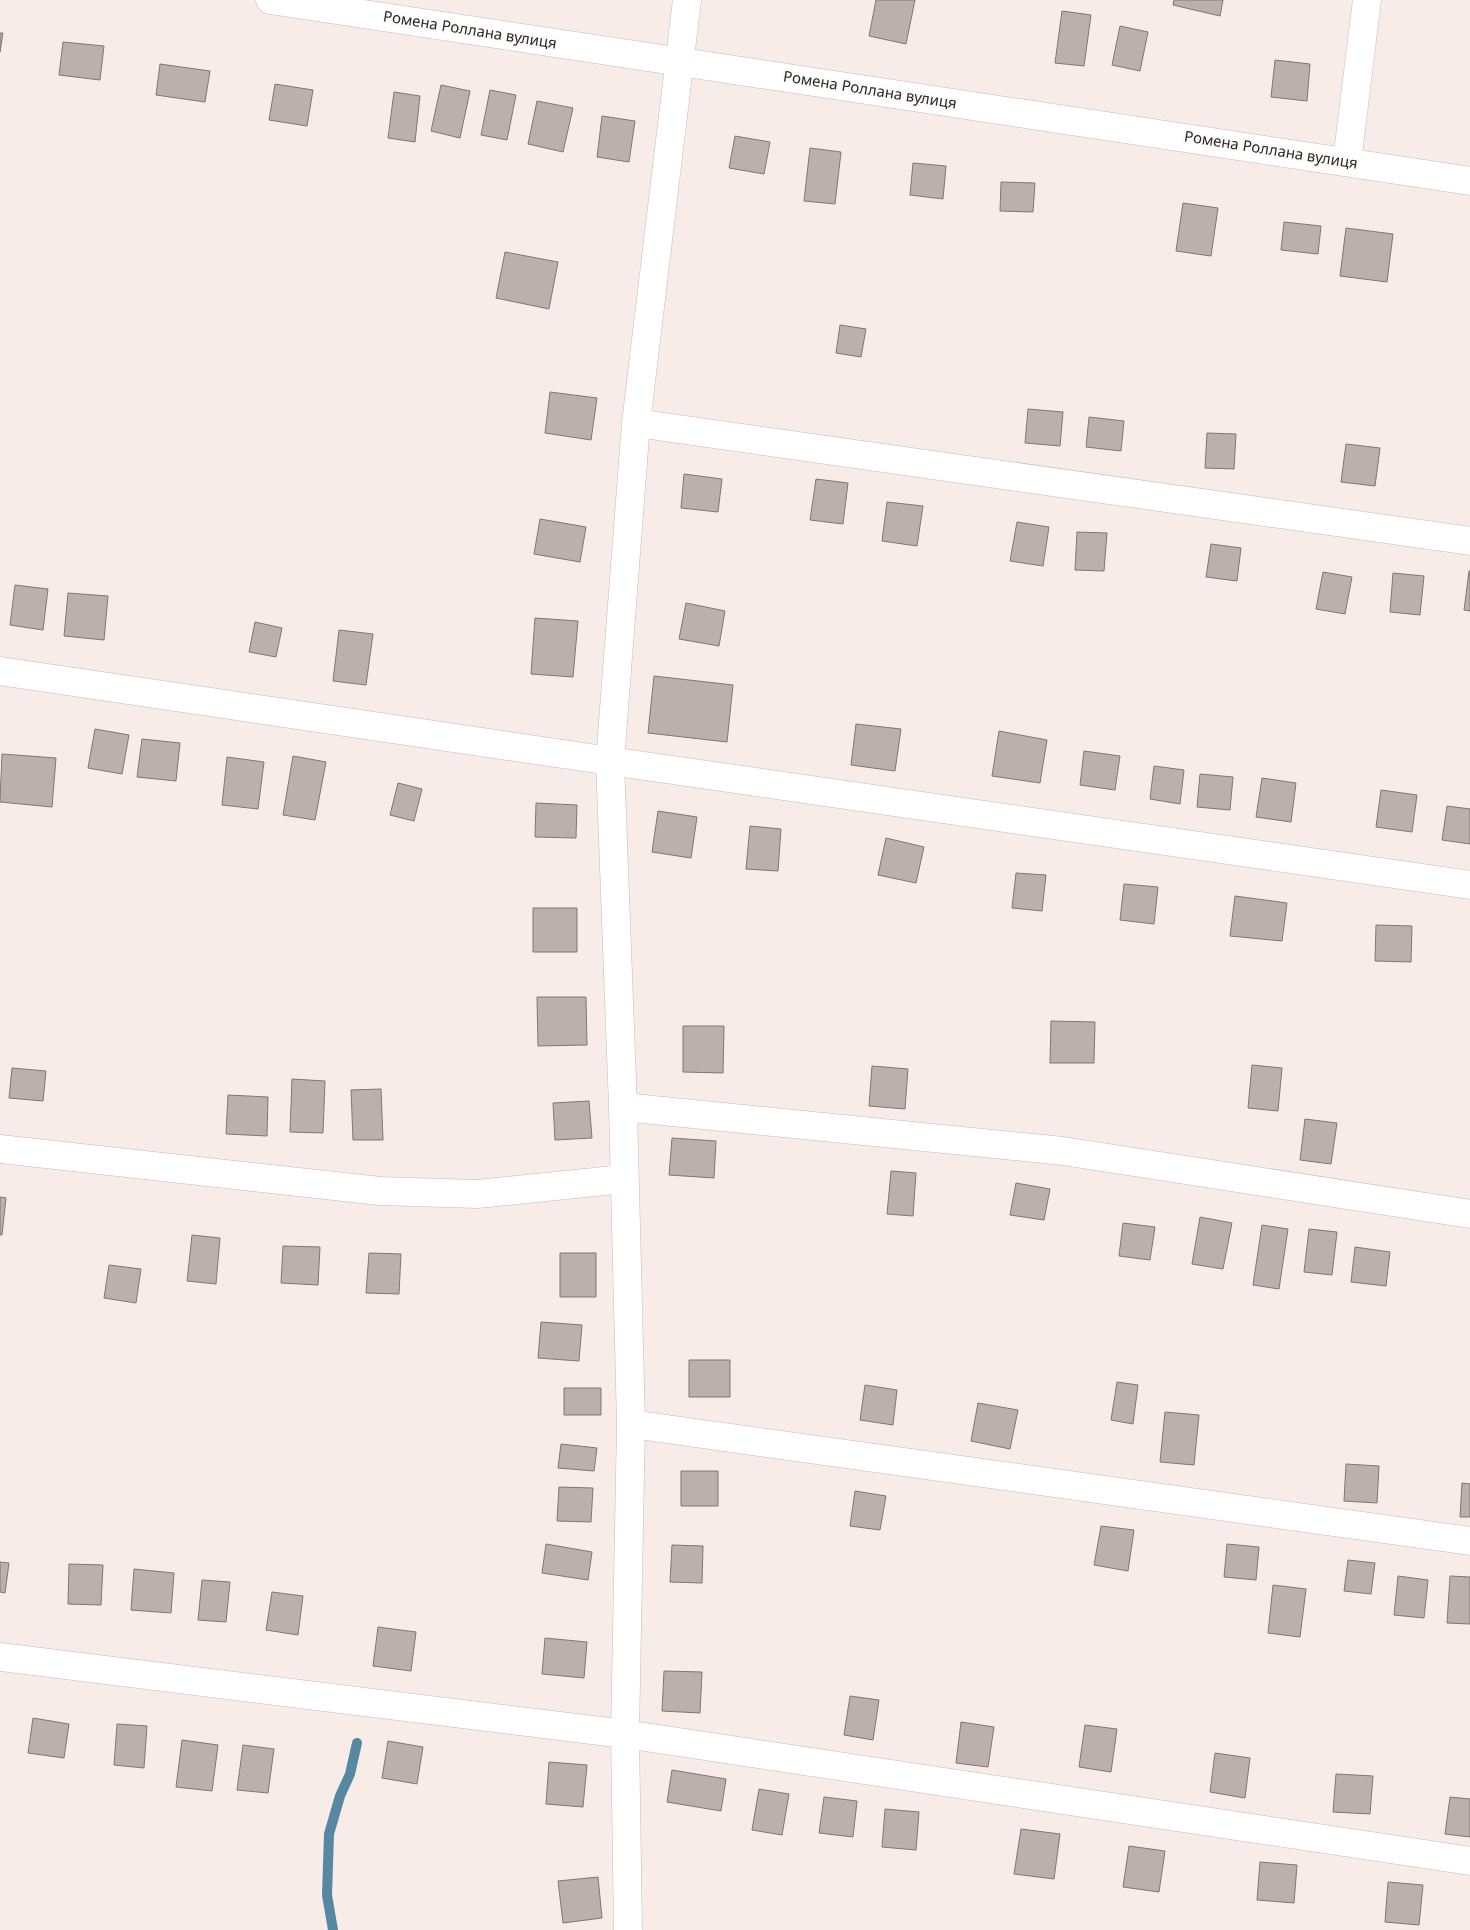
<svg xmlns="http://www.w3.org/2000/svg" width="1470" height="1930" viewBox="0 0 1470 1930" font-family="'Noto Sans',sans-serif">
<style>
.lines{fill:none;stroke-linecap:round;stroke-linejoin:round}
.stream{stroke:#5788a1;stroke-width:10}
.building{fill:#bcb0af;stroke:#817674}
.minor-casing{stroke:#c6bbb6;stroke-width:29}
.minor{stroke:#fff;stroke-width:28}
.labels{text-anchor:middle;stroke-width:5;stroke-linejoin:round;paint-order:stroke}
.street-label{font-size:15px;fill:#2c2726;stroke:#fdfbfa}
</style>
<rect width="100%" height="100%" fill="#f7ece7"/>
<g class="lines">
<path class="stream" d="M333 1930 327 1895 329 1834 340 1796 350 1774 357 1743"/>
</g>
<path class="building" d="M876 0H915L906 44 869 36Z
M1174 0H1223L1220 16 1173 5Z
M1062 11 1091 15 1084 66 1055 63Z
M1120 26 1148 32 1140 71 1112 65Z
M0 33H3L0 52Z
M63 42 104 46 100 80 59 75Z
M1275 60 1310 64 1307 101 1271 97Z
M160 64 210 71 205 102 156 95Z
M275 84 313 90 307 126 269 120Z
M441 85 470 91 460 138 431 131Z
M490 90 516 95 507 140 481 135Z
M394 92 420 96 415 142 388 138Z
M537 101 573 108 563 152 528 144Z
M602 116 635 121 629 162 597 157Z
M735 136 770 142 764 174 729 168Z
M810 148 841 152 835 204 804 201Z
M913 163 946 166 943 199 910 195Z
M1001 182 1035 183 1033 212 1000 211Z
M1183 203 1218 208 1211 256 1176 251Z
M1284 222 1321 226 1318 254 1281 250Z
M1346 228 1393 234 1387 282 1340 276Z
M505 252 558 262 549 309 496 298Z
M840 325 866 329 861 357 836 353Z
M550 392 597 398 591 440 545 433Z
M1028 409 1063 412 1060 446 1025 443Z
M1089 417 1124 421 1121 451 1086 447Z
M1207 433 1236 434 1234 469 1205 468Z
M1346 444 1380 448 1375 486 1341 482Z
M684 474 722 479 718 512 681 508Z
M816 479 848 483 843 524 810 520Z
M887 502 923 506 917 546 882 541Z
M540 519 586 527 580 562 534 554Z
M1017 522 1049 527 1043 566 1010 561Z
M1077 532 1107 533 1104 571 1075 570Z
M1211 544 1241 548 1237 581 1206 577Z
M1469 571H1470V611L1464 610Z
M1323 572 1352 577 1345 614 1316 609Z
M1393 573 1424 576 1420 615 1390 612Z
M15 585 48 589 43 630 10 625Z
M68 593 108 596 104 640 64 636Z
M686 603 725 611 719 646 679 639Z
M535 618 578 621 573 677 531 674Z
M255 622 282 628 276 657 249 652Z
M339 630 373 634 366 685 333 681Z
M654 676 733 685 727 742 648 733Z
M856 724 901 729 895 771 851 765Z
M95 729 129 735 122 774 88 768Z
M999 731 1047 740 1040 783 992 776Z
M142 739 180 743 176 781 137 777Z
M1084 751 1120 756 1115 790 1080 785Z
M2 754 56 758 52 807 0 802Z
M293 756 326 762 315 820 283 815Z
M227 757 264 762 258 809 222 805Z
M1154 766 1184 770 1180 804 1150 799Z
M1200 774 1233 777 1230 810 1197 807Z
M1262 778 1296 783 1291 822 1256 817Z
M398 783 422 789 414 821 390 815Z
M1381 790 1417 795 1412 832 1376 827Z
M536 803 577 805 576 838 535 837Z
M1447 806 1470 809V844L1442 840Z
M658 811 697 817 691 858 652 852Z
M750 826 781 829 778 871 746 869Z
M886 838 924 847 916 883 878 875Z
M1016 873 1046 875 1042 911 1012 908Z
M1124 884 1158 887 1154 924 1120 920Z
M1235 896 1287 903 1282 941 1230 936Z
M533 908H577V952H533Z
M1376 925 1412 926 1411 962 1375 961Z
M537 997H586L587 1045 538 1046Z
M1051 1021 1095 1022 1094 1063H1050Z
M683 1026H724L723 1073 683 1072Z
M1252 1065 1282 1068 1278 1111 1248 1108Z
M872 1066 908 1069 905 1109 869 1106Z
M12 1068 46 1071 43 1101 9 1098Z
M292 1079 325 1081 323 1133 290 1132Z
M381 1089 383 1140H353L351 1090Z
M228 1095 268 1097 267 1136 226 1134Z
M589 1101 592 1138 555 1140 553 1103Z
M1305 1119 1337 1123 1331 1164 1300 1160Z
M672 1138 716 1141 714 1178 669 1175Z
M891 1171 916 1173 913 1216 887 1214Z
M1016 1183 1050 1189 1044 1220 1010 1215Z
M0 1197 6 1198 2 1235H0Z
M1200 1217 1232 1223 1223 1269 1192 1264Z
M1123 1223 1155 1227 1150 1260 1119 1256Z
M1262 1225 1288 1229 1279 1289 1253 1285Z
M1309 1229 1337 1232 1332 1275 1304 1272Z
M192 1235 220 1238 216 1284 187 1281Z
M283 1246 320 1247 318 1285 281 1283Z
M1355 1247 1390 1252 1386 1286 1351 1282Z
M369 1253 401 1254 399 1294 366 1293Z
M560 1253H596V1297H560Z
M109 1265 141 1269 136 1303 104 1298Z
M541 1322 582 1325 579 1361 538 1358Z
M689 1360H730V1397H689Z
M1117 1382 1138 1385 1133 1424 1111 1420Z
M865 1385 897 1390 893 1425 860 1420Z
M564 1388H601V1415H564Z
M978 1403 1018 1410 1010 1449 971 1441Z
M1165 1412 1199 1415 1194 1465 1160 1462Z
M561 1444 597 1448 594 1471 558 1468Z
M1346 1464 1379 1466 1377 1503 1344 1501Z
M681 1471H718V1506H681Z
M1462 1483 1470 1484V1517H1460Z
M559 1487 593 1488 591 1522 557 1521Z
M855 1491 886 1496 880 1530 850 1526Z
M1101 1526 1134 1530 1128 1571 1094 1565Z
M546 1544 592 1552 588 1580 542 1573Z
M1227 1544 1259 1547 1256 1580 1224 1577Z
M672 1545 703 1546 702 1583 670 1582Z
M1348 1560 1375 1563 1371 1594 1344 1591Z
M0 1562 9 1563 5 1593 0 1592Z
M69 1564 103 1565 101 1605 68 1604Z
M134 1569 174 1573 171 1613 131 1610Z
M1398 1576 1428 1580 1424 1618 1394 1615Z
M1450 1576 1470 1577V1624L1447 1623Z
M202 1580 230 1582 226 1622 198 1620Z
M1273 1585 1306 1589 1300 1637 1268 1633Z
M272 1592 303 1596 298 1635 266 1630Z
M378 1627 416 1632 411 1671 373 1666Z
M545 1638 587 1642 584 1678 542 1674Z
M664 1671 702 1672 700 1713 662 1711Z
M850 1696 879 1700 873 1740 844 1735Z
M33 1718 69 1724 64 1758 28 1753Z
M961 1722 994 1727 988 1767 956 1763Z
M117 1724 147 1726 144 1768 114 1765Z
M1085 1725 1117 1729 1111 1772 1079 1767Z
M182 1740 218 1745 212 1791 176 1787Z
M388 1741 423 1747 417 1784 382 1778Z
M243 1745 274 1749 268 1793 237 1790Z
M1215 1753 1250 1758 1245 1798 1210 1792Z
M549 1762 587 1765 583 1807 546 1804Z
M672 1770 726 1779 721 1811 667 1802Z
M1336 1774 1373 1776 1370 1814 1333 1812Z
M759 1789 789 1794 782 1835 752 1830Z
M824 1797 857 1801 853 1837 819 1833Z
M1450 1797 1470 1799V1837L1445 1834Z
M885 1809 919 1812 916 1850 882 1847Z
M1021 1829 1060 1834 1054 1879 1014 1874Z
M1129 1846 1165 1851 1159 1892 1123 1887Z
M1260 1862 1297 1865 1294 1903 1257 1900Z
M598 1877 602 1918 563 1923 558 1881Z
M1388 1882 1423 1885 1419 1925 1385 1922Z"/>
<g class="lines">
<g class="minor-casing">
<path id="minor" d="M270 0 1470 181
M1347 161 1367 0
M636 423 1470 541
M0 671 610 761 1470 885
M623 1107 1063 1151 1470 1214
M0 1149 380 1191 477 1194 624 1179
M631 1424 1470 1541
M0 1657 625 1734 1470 1861
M628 1930 625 1734 631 1424 623 1107 610 761 636 423 687 0"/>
</g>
<use href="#minor" class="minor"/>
</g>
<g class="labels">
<g class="street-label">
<text transform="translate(470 30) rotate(9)" y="5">Ромена Роллана вулиця</text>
<text transform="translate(870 90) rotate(9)" y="5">Ромена Роллана вулиця</text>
<text transform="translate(1271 150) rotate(9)" y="5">Ромена Роллана вулиця</text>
</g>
</g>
</svg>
